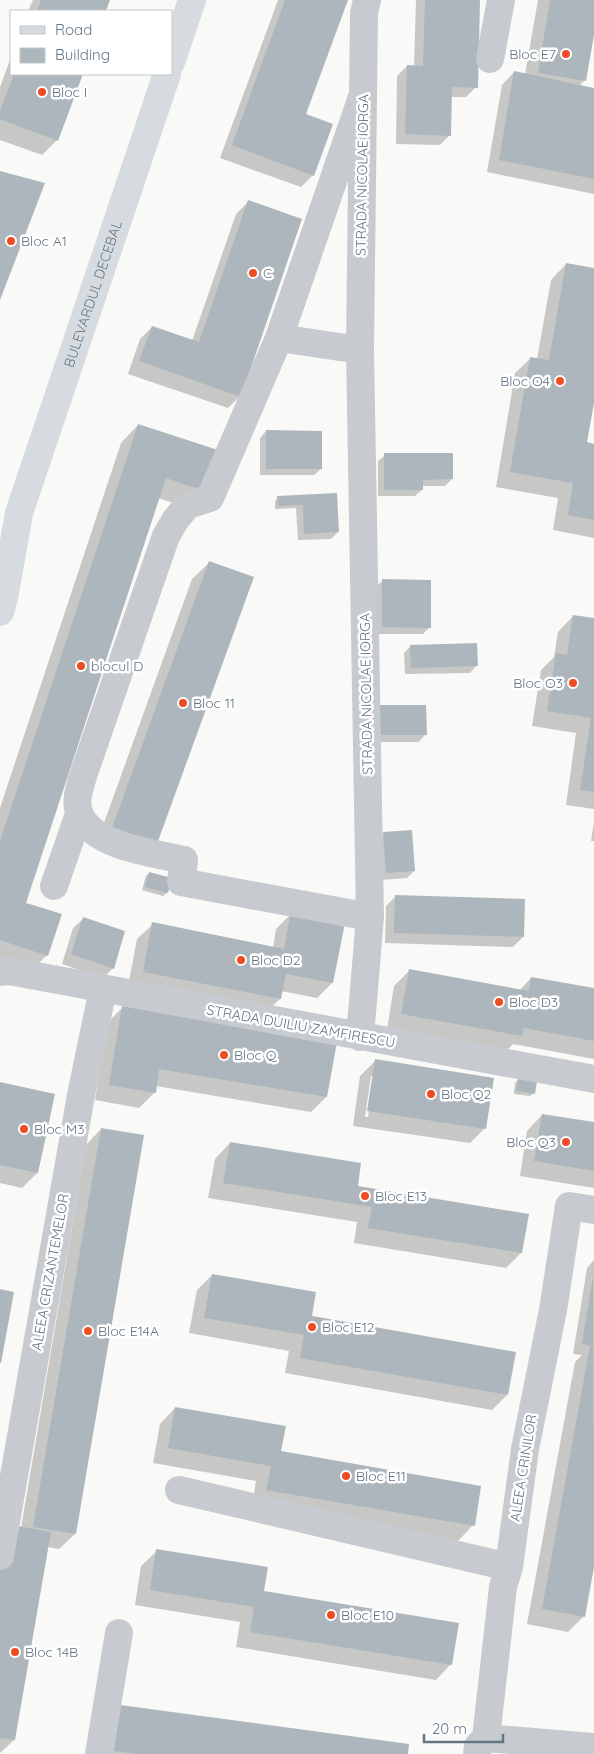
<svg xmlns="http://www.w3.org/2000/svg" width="594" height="1754" viewBox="0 0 594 1754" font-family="Quicksand,sans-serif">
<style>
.shadow{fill:#0003;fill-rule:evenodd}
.building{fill:#adb6bc}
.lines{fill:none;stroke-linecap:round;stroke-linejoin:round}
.minor{stroke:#c7cbcf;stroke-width:28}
.major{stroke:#d6dbdf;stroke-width:28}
.poi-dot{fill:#ed4d23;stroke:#fff;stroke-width:2}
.labels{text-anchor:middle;stroke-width:5;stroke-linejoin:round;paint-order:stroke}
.poi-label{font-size:14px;fill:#637684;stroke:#fff;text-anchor:start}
.street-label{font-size:14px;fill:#637684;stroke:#fff}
</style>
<rect width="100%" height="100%" fill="#f9f9f7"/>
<path class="shadow" d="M33 0H109L105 11H28Z
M278 0H347L305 115 313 175 301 187 220 158Z
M416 0H478L476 87 466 97H450V135L440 145 396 144 397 76 407 66 414 67Z
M538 0H594V27L585 80 579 86 594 89V194L487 172 502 85 514 72 525 74Z
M11 57V74H82L57 140 42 155 0 140V87Z
M248 202 240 396 228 408 128 374 140 339 152 327 192 341 236 214Z
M566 264 594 269V396L586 443 594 445V538L553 530 558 498 496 487 515 373 531 358 537 359 551 280Z
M138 425 219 452 189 508 158 498 24 903 47 955 29 973 0 963V808L121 443Z
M266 431 321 469 314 475H260V438Z
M385 455 452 479 445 486H422V490L415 496H378V461Z
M336 495 338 532 331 539 298 540 296 508 275 509V501L278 497Z
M210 562 156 843 96 845 192 579Z
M383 580 430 627 423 634H376V587Z
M573 616 594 619V809L566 805 576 733 532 726 541 670 554 657 558 632Z
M411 646 476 666 470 673 405 674 404 653Z
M380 706 425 735 419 742H374Z
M594 822V841H591Z
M384 833 414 871 407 878 380 880 377 840Z
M149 873 170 879 167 893 163 896 142 890 146 876Z
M396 896 523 937 513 947 385 943 386 906Z
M292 913 344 924 332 983 317 998 281 991 280 999 264 1014 128 987 137 939 153 924 273 948 276 929Z
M83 919 113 968 103 978 62 964 73 928Z
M410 970 519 991 531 978 594 990V1059L513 1044 506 1051 387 1029 394 986Z
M123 1007 326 1097 311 1112 156 1086 155 1092 139 1108 95 1100 108 1022Z
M375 1061 485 1128 470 1143 353 1126 360 1076ZM371 1076H374L368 1117H365Z
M519 1079 533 1093 530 1096 514 1094 515 1083Z
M0 1083 37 1173 22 1188 0 1183Z
M542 1115 594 1124V1188L520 1176 527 1131Z
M101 1129 75 1534 59 1549 47 1547 14 1740 0 1753V1533L21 1528 86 1145Z
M230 1143 356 1187 521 1253 506 1268 354 1243 357 1222 208 1198 215 1159Z
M594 1260V1560L584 1616 568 1632 527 1624 575 1362 582 1355 573 1354 587 1268Z
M212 1275 310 1317 507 1395 492 1410 285 1373 289 1351 189 1333 197 1290Z
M175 1408 280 1452 473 1525 458 1541 252 1505 256 1481 153 1463 160 1424Z
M157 1551 262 1592 451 1664 436 1680 236 1647 240 1622 135 1605 141 1566Z
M121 1706 406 1754H101Z"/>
<path class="building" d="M41 0H110L106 11H37Z
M285 0H348L306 114 333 124 314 176 232 145Z
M425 0H480L478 88 452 87 451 136 405 134 407 65 423 66Z
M550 0H594V35L586 81 538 73Z
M514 71 594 88V179L499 160Z
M14 74H83L58 141 0 119V111Z
M0 171 45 183 0 300Z
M248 200 302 219 241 397 139 361 152 326 199 342Z
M566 263 594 268V403L587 442 594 444V520L568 515 573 483 510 472 530 357 549 360Z
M138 424 221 451 207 492 166 478 26 903 62 914 48 956 0 940V841Z
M266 430 322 431V469H266Z
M384 453H453V479L423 480V490H384Z
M337 493 339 532 304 534 303 505 278 506 277 496Z
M209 561 254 577 157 844 112 828Z
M382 579 431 580V628L382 627Z
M573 615 594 618V792L580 790 591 718 547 711 556 653 567 655Z
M477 643 478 666 411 668 410 645Z
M380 705H426L427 735H380Z
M412 830 415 871 386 873 383 832Z
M149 872 172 878 168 893 145 887Z
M395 895 525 899 524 937 394 933Z
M291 912 345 923 333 983 286 974 281 999 143 972 152 922 284 949Z
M83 917 125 931 114 969 71 954Z
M409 969 529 991 531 977 594 988V1041L524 1028 522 1036 401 1014Z
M122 1006 337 1042 327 1097 159 1069 156 1093 109 1085Z
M375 1059 494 1078 486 1129 367 1111Z
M518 1078 537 1081 535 1094 516 1091Z
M0 1082 55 1094 38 1173 0 1165Z
M542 1114 594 1122V1171L534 1161Z
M101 1128 144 1135 76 1534 33 1527Z
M230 1142 361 1163 358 1186 529 1214 522 1253 368 1228 372 1207 223 1183Z
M212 1274 316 1292 312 1316 516 1352 508 1395 300 1358 304 1335 204 1318Z
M593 1276 594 1567 585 1617 542 1609 590 1346 582 1344Z
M0 1289 14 1292 1 1363H0Z
M175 1407 286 1426 281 1451 481 1486 475 1526 266 1490 271 1466 168 1448Z
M7 1524 51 1532 15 1740 0 1738V1566Z
M156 1549 268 1567 264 1591 459 1623 452 1665 250 1632 254 1607 150 1590Z
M120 1705 409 1744 408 1754H136L114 1751Z"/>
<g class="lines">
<path class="minor" d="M490 59 501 0
M363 94 279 338 210 498 188 505 176 519 166 536 84 773C80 786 74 802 80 815 95 847 153 853 184 860L181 882 370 917
M279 338 360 350
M54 886 79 814
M0 972 9 971 594 1079
M360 1037 370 917 360 350 364 13 367 0
M179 1490 509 1567
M0 1556 81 1095 103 989
M486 1738 594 1747
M99 1754 119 1633
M477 1754 478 1746 486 1738 503 1587 509 1567 525 1449 553 1310 569 1206 594 1210"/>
<g class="major">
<path d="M171 62 192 0"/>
<path id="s1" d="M0 612 4 598 19 513 167 74"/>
</g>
</g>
<g class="poi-dot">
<circle cx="566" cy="54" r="5"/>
<circle cx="42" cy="92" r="5"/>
<circle cx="11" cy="241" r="5"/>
<circle cx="253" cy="273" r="5"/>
<circle cx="560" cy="381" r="5"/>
<circle cx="81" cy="666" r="5"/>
<circle cx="573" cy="683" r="5"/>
<circle cx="183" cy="703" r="5"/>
<circle cx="241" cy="960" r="5"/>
<circle cx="499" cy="1002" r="5"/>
<circle cx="224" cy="1055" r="5"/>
<circle cx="431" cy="1094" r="5"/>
<circle cx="24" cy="1129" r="5"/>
<circle cx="566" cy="1142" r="5"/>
<circle cx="365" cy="1196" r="5"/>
<circle cx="312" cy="1327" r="5"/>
<circle cx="88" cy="1331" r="5"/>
<circle cx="346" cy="1476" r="5"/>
<circle cx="331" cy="1615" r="5"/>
<circle cx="15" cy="1652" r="5"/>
</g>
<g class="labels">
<g class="poi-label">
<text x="556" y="59" text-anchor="end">Bloc E7</text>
<text x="52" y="97">Bloc I</text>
<text x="21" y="246">Bloc A1</text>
<text x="263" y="278">C</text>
<text x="550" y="386" text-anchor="end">Bloc O4</text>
<text x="91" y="671">blocul D</text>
<text x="563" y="688" text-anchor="end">Bloc O3</text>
<text x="193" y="708">Bloc 11</text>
<text x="251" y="965">Bloc D2</text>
<text x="509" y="1007">Bloc D3</text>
<text x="234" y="1060">Bloc Q</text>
<text x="441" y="1099">Bloc Q2</text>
<text x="34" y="1134">Bloc M3</text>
<text x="556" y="1147" text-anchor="end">Bloc Q3</text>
<text x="375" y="1201">Bloc E13</text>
<text x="322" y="1332">Bloc E12</text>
<text x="98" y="1336">Bloc E14A</text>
<text x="356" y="1481">Bloc E11</text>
<text x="341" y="1620">Bloc E10</text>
<text x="25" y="1657">Bloc 14B</text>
</g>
<g class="street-label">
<text transform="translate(362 175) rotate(-89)" y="5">STRADA NICOLAE IORGA</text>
<text dy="5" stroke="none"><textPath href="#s1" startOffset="332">BULEVARDUL DECEBAL</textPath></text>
<text transform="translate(366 694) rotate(-91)" y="5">STRADA NICOLAE IORGA</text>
<text transform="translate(301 1026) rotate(10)" y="5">STRADA DUILIU ZAMFIRESCU</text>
<text transform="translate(50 1272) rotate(-80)" y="5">ALEEA CRIZANTEMELOR</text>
<text transform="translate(523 1468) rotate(-81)" y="5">ALEEA CRINILOR</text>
</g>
</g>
<rect x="10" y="10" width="162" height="65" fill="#ffffff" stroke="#c1c8ce"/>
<rect x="20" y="26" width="25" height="8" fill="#d6dbdf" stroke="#c1c8ce"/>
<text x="55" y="35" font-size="15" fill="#637684">Road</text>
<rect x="20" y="48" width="25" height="15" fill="#adb6bc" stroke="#c1c8ce"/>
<text x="55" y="60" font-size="15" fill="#637684">Building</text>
<path d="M424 1734v8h79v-8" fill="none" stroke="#637684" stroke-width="2.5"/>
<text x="432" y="1734" font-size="15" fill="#637684" stroke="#ffffff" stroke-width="4" paint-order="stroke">20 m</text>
</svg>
